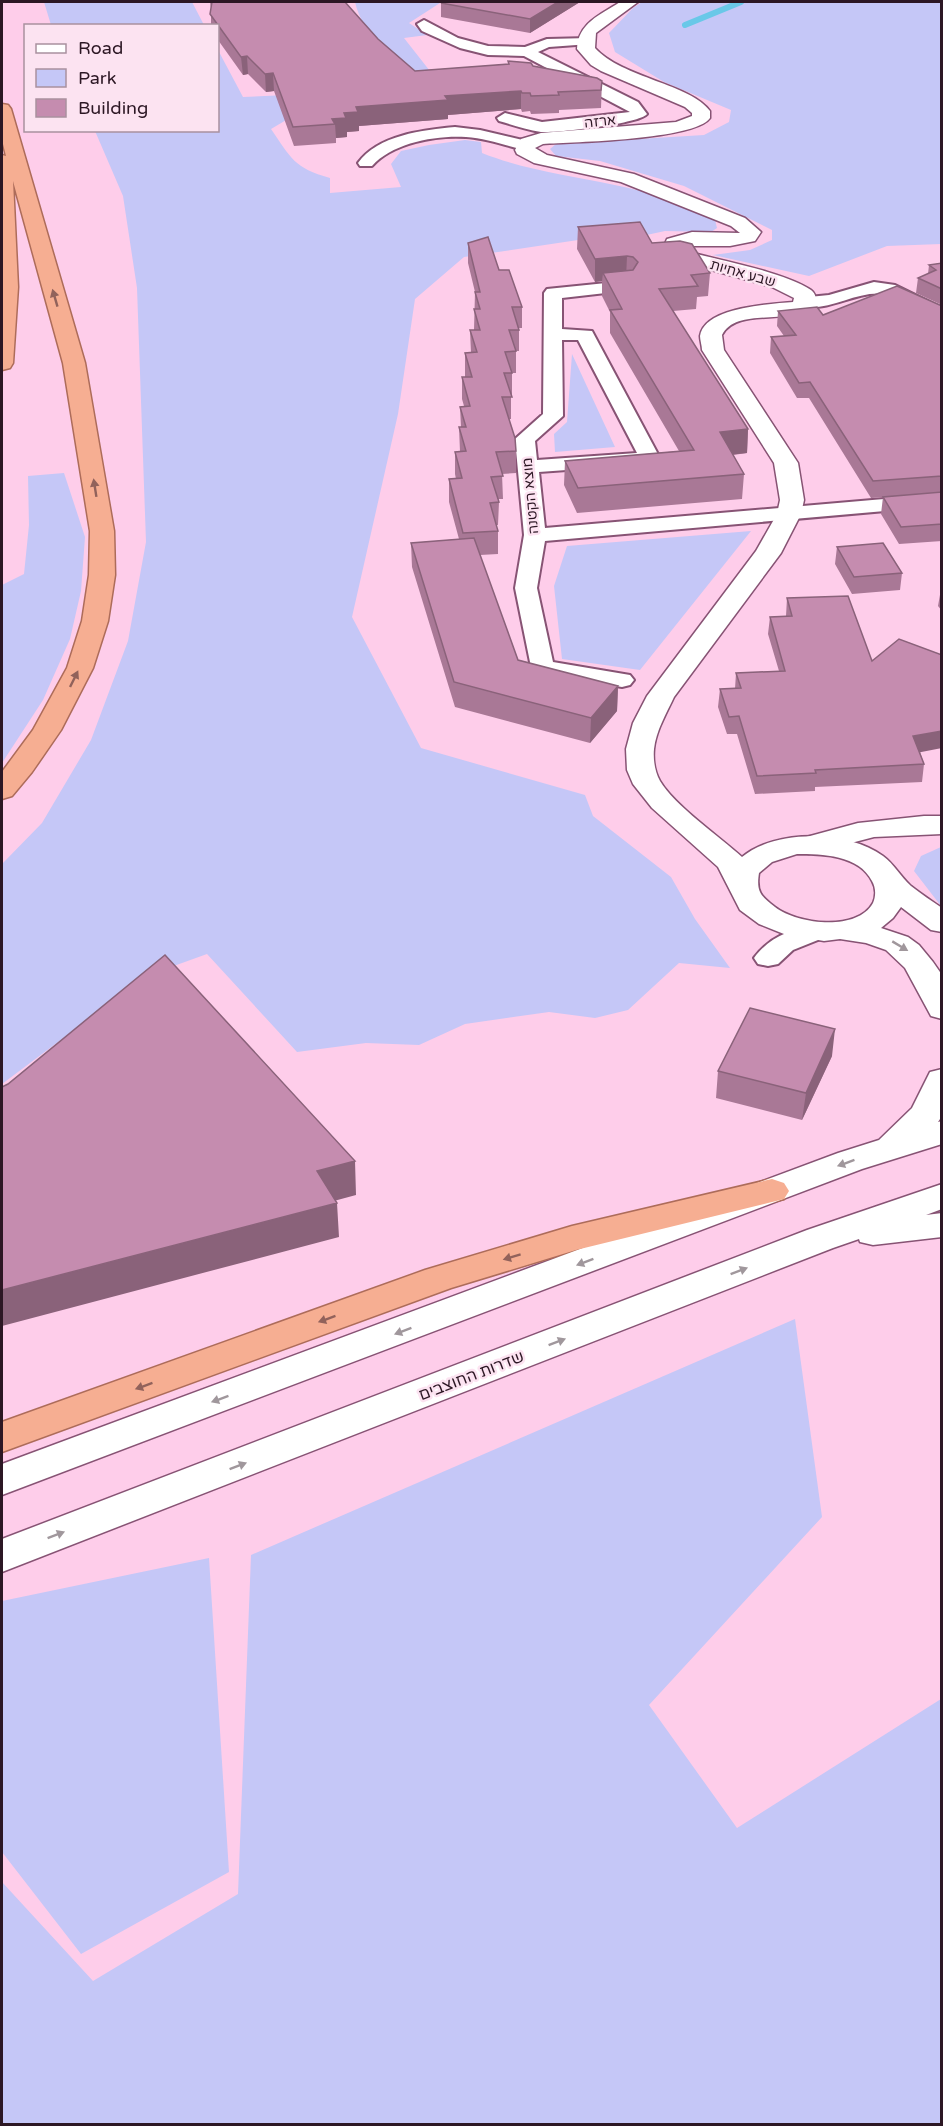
<svg xmlns="http://www.w3.org/2000/svg" width="943" height="2126" viewBox="0 0 943 2126" font-family="'Varela Round','Noto Sans Hebrew',sans-serif">
<style>
.green{fill:#c5c7f7}
.lines{fill:none;stroke-linecap:round;stroke-linejoin:round}
.stream{stroke:#69c8e8;stroke-width:6}
.minor-casing{stroke:#875374;stroke-width:4}
.tertiary-casing{stroke:#875374;stroke-width:3}
.secondary-casing{stroke:#875374;stroke-width:3}
.trunk-casing{stroke:#ad6c5a;stroke-width:3}
.minor{fill:#fff;fill-rule:evenodd}
.tertiary{fill:#fff;fill-rule:evenodd}
.secondary{fill:#fff;fill-rule:evenodd}
.trunk{fill:#f6ae92;fill-rule:evenodd}
.wall{fill:#a97896}
.shaded-wall{fill:#8a627a}
.building{fill:#c58caf;stroke:#8a627a;stroke-width:1.5}
.oneway{fill:#91625b}
.oneway2{fill:#a0979c}
.labels{text-anchor:middle;stroke-width:5;stroke-linejoin:round;paint-order:stroke}
.far-street-label{font-size:14px;fill:#2c1724;stroke:#fce3f1}
.street-label{font-size:16px;fill:#2c1724;stroke:#fce3f1}
</style>
<rect width="100%" height="100%" fill="#fecdea"/>
<path class="green" d="M44 2H192L204 25H51Z
M355 2 440 3 409 23 427 35 404 38 437 80 424 81C397 62 362 35 355 2Z
M642 2H941V244L887 246 809 276 713 255 750 250 772 240V230L684 186 600 161 556 156 550 149 556 144 704 135 729 122 731 110 664 82 615 52 609 33 633 8Z
M218 50 243 97 332 93 271 129C291 158 294 168 330 178V193L401 187 391 164 401 151 429 145 465 140 481 142 482 153C558 183 643 178 715 220L717 228 711 232 665 231 642 236 598 237 464 257 415 299 398 414 352 617 421 748 585 795 593 816 671 877 695 919 730 968 679 963 628 1010 595 1018 549 1012 465 1024 419 1045 366 1043 297 1052 207 954 146 976 2 1084V864L42 823 91 740 128 641 146 542 137 288 123 196 95 131 218 130Z
M572 354 615 447 555 452 554 434 567 422Z
M64 473 85 537 81 591 70 639 43 700 2 763V585L24 574 29 525 28 476Z
M751 531 640 670 562 659 554 586 567 546Z
M941 847V906L914 871 921 856Z
M795 1319 822 1517 649 1705 737 1828 941 1699V2124H2V1882L93 1981 238 1894 251 1555Z
M209 1558 229 1872 81 1954 2 1852V1601Z"/>
<g class="lines">
<path class="stream" d="M685 25 741 2"/>
<g class="minor-casing">
<path id="minor" d="M424 20 458 38 488 46 525 47 547 39 590 38 592 41 590 44 549 47 538 52 638 102 647 114C639 124 556 133 541 132 527 130 513 125 499 121L497 118 505 113 542 122 630 112 524 56 488 55 460 48 422 31 417 24Z
M455 127 480 130 531 142 533 145 525 150C506 146 486 138 466 137 436 135 392 143 372 166H360L358 163C378 135 423 130 455 127Z
M626 281 632 282 635 286 632 290 562 298V329L592 331 660 458 657 462 650 464 539 472 545 528 942 494V506L545 541 537 588 553 662 630 675 634 680 630 685 622 687 543 674 535 672 531 667 515 588 524 535 515 439 543 414 544 293 547 289ZM562 340H578L637 453 537 460 535 441 563 416Z
M874 282 895 285 942 308V320L885 294C856 290 829 313 799 306L796 302 799 298 829 295Z
M814 924 823 926 827 932 823 938 793 950 778 964 768 966 758 964 754 958C769 937 791 930 814 924Z"/>
</g>
<g class="tertiary-casing">
<path id="tertiary" d="M924 816H942V834L874 837 809 854 799 851 794 845 799 839 858 823Z"/>
</g>
<g class="secondary-casing">
<path id="secondary" d="M620 2H638L596 33 595 48C622 78 691 84 710 111V118C695 140 573 142 543 144L535 148 547 155 634 174 745 218 761 232 755 241 730 246H684L693 253C724 261 786 273 811 290 815 293 816 297 816 302 797 329 737 305 722 335L724 350 798 463 804 500 801 514 781 553 674 697C666 714 656 731 654 749 653 760 655 772 660 781 674 805 720 837 742 857 775 829 848 830 883 856 894 864 901 877 911 886 921 894 932 901 942 908V932L931 930 901 907 893 918 881 928 908 937 919 945 933 962 942 975V1019L931 1016 905 968 886 950 866 943 840 939 824 941 784 934 759 924 740 910 718 867 652 808 633 784 627 770 626 749 633 723 647 696 756 551 777 514 780 500 774 463 702 350C702 346 700 340 700 336 704 307 770 304 793 302L794 298 772 287 679 261 663 248 667 239 692 232 740 233 731 226 621 182 534 163 517 154 515 150 521 139 541 133 676 122 692 116V113L685 107 601 71 591 65 577 49C578 23 600 15 620 2ZM797 854C822 854 859 855 872 881 876 888 876 896 873 903 857 932 797 924 775 907 761 896 756 892 759 873L772 862Z
M942 1069V1116L938 1122 942 1121V1144L862 1169 2 1495V1464L838 1153 879 1140 912 1108 930 1072Z
M942 1184V1209L926 1215 942 1213V1237L873 1245 860 1242 859 1239 833 1248 2 1572V1539L807 1230Z"/>
</g>
<g class="trunk-casing">
<path id="trunk" d="M2 104 8 105 11 109 85 363 114 531 115 575 108 621 93 668 61 730 32 772 12 796 2 799V772L33 730 67 668 82 621 89 575 90 531 63 363 13 181 18 287 13 363 10 368 2 370V155L6 156 2 140Z
M772 1179 784 1183 789 1191 784 1199 576 1250 451 1288 2 1452V1422L425 1270 572 1226Z"/>
</g>
<use href="#minor" class="minor"/>
<use href="#tertiary" class="tertiary"/>
<use href="#secondary" class="secondary"/>
<use href="#trunk" class="trunk"/>
</g>
<path class="wall" d="M210 2H345L378 39 415 71 508 64V61L533 66 602 81 601 108 559 110V113L531 114 530 111 522 112 521 109 448 115V119L359 126V131L347 132V137L336 138V143L294 146 274 91 266 92 248 74 243 75 218 40V26H211V8Z
M580 2 530 33 441 17V3Z
M578 227 652 243 710 273 708 296 697 297 696 309 673 311 748 429 747 453 733 455 744 474 742 499 577 513 564 485 565 461 679 451 610 333V312L602 296V281L595 282 577 249Z
M468 243 499 270 522 307V328H519V351H516V373H512V395H511V419H509L516 451V473L502 474 503 499H498L499 502 498 525H496L498 531V554L480 555 518 660 618 686 617 711 590 743 455 707 412 567 411 543 459 539 449 502V479H456L455 474V452H460L459 427H461L460 407 464 406 462 399V377H465V353H471L470 330H474L475 292 468 263Z
M942 263V305L916 293 918 278 928 274 929 265Z
M942 306V541L899 544 881 514 883 497 901 496 871 498 809 398H797L770 353 771 337 784 336 777 326 778 311 823 315Z
M837 547 902 573 900 590 852 594 835 564Z
M941 589H942V611L938 606Z
M787 598 872 661 920 752 924 764 922 782 815 787V791L755 794 737 734H727L718 707 720 689H735L736 673 779 671 768 634 770 617 786 616Z
M832 1056 802 1120 716 1098 718 1071Z"/>
<path class="shaded-wall" d="M558 2H580L530 33V19Z
M247 56 248 74 243 75 241 57Z
M273 73 274 91 266 92 265 74Z
M521 91V109L448 115V119L359 126V131L347 132V137L336 138 335 124 332 119 356 107 445 96Z
M627 256 626 279 603 273 602 281 595 282V259Z
M748 429 747 453 718 456 720 432Z
M618 686 617 711 590 743 591 718Z
M942 731V748L911 754 913 736Z
M835 1029 832 1056 802 1120 806 1093Z
M355 1161 356 1195 319 1205 317 1171Z
M337 1203 339 1237 2 1326V1290Z"/>
<path class="building" d="M212 2H345L378 39 415 71 509 64 508 61 531 63 533 66 597 78 602 81 601 90 558 92 559 95 531 96 530 93H522L521 91 445 96 448 100 356 107 358 112 344 113 346 118 332 119 335 124 293 127 273 73 265 74 247 56 241 57 210 14Z
M444 2H558L530 19 441 3Z
M640 222 652 243 680 241 692 244 710 273 691 275 698 286 659 289 748 429 720 432 744 474 578 488 565 461 694 450 610 310 622 309 603 273 633 270 638 262 633 257 627 256 595 259 578 227Z
M488 237 499 270H509L522 307H512L519 330H509L516 351 505 352 512 373H504L512 397H502L515 438 516 451 496 452 503 476 491 477 499 502 490 503 498 531 463 533 449 479 462 478 455 452 466 451 459 427H466L460 407 470 406 462 377H472L465 353 477 352 470 330H480L474 309H480L475 292H480L468 243Z
M942 263V289L918 278 936 270 929 265Z
M897 286 942 306V476L873 481 810 382 799 383 771 337 796 335 778 311 817 307 823 315Z
M942 492V524L901 527 883 497Z
M474 538 518 660 618 686 591 718 454 682 411 543Z
M883 543 902 573 854 577 837 547Z
M848 596 872 661 899 639 942 655V731L913 736 924 764 815 770 816 773 757 776 739 716 729 717 720 689 741 688 736 673 785 671 770 617 792 616 787 598Z
M165 955 355 1161 317 1171 337 1203 2 1290V1087L8 1084Z
M750 1008 835 1029 806 1093 718 1071Z"/>
<defs><path id="oneway-solid" d="M-6-.8H1V-3.2L6.5 0L1 3.2V.8H-6Z" transform="scale(1.5)"/></defs>
<g class="oneway">
<use href="#oneway-solid" transform="translate(55 298) rotate(-106)"/>
<use href="#oneway-solid" transform="translate(95 488) rotate(-99)"/>
<use href="#oneway-solid" transform="translate(74 679) rotate(-64)"/>
<use href="#oneway-solid" transform="translate(512 1257) rotate(163)"/>
<use href="#oneway-solid" transform="translate(327 1319) rotate(160)"/>
<use href="#oneway-solid" transform="translate(144 1386) rotate(160)"/>
</g>
<g class="oneway2">
<use href="#oneway-solid" transform="translate(900 946) rotate(31)"/>
<use href="#oneway-solid" transform="translate(846 1163) rotate(160)"/>
<use href="#oneway-solid" transform="translate(585 1262) rotate(159)"/>
<use href="#oneway-solid" transform="translate(739 1271) rotate(-21)"/>
<use href="#oneway-solid" transform="translate(403 1331) rotate(159)"/>
<use href="#oneway-solid" transform="translate(557 1342) rotate(-21)"/>
<use href="#oneway-solid" transform="translate(220 1399) rotate(160)"/>
<use href="#oneway-solid" transform="translate(238 1466) rotate(-21)"/>
<use href="#oneway-solid" transform="translate(56 1535) rotate(-21)"/>
</g>
<g class="labels">
<g class="far-street-label">
<text transform="translate(600 121) rotate(-6)" y="5">ארזה</text>
<text transform="translate(743 273) rotate(16)" y="5">שבע אחיות</text>
<text transform="translate(530 496) rotate(-95)" y="5">מוצא הקטנה</text>
</g>
<g class="street-label">
<text transform="translate(471 1375) rotate(-21)" y="6">שדרות החוצבים</text>
</g>
</g>
<rect width="943" height="2126" fill="none" stroke="#2c1724" stroke-width="6"/>
<rect x="24" y="24" width="195" height="108" fill="#fce3f1" stroke="#a9919f" stroke-width="1.5"/>
<rect x="36" y="44" width="30" height="9" fill="#ffffff" stroke="#a9919f" stroke-width="1.5"/>
<text x="78" y="54" font-size="18" fill="#2c1724">Road</text>
<rect x="36" y="69" width="30" height="18" fill="#c5c7f7" stroke="#a9919f" stroke-width="1.5"/>
<text x="78" y="84" font-size="18" fill="#2c1724">Park</text>
<rect x="36" y="99" width="30" height="18" fill="#c58caf" stroke="#a9919f" stroke-width="1.5"/>
<text x="78" y="114" font-size="18" fill="#2c1724">Building</text>
</svg>
